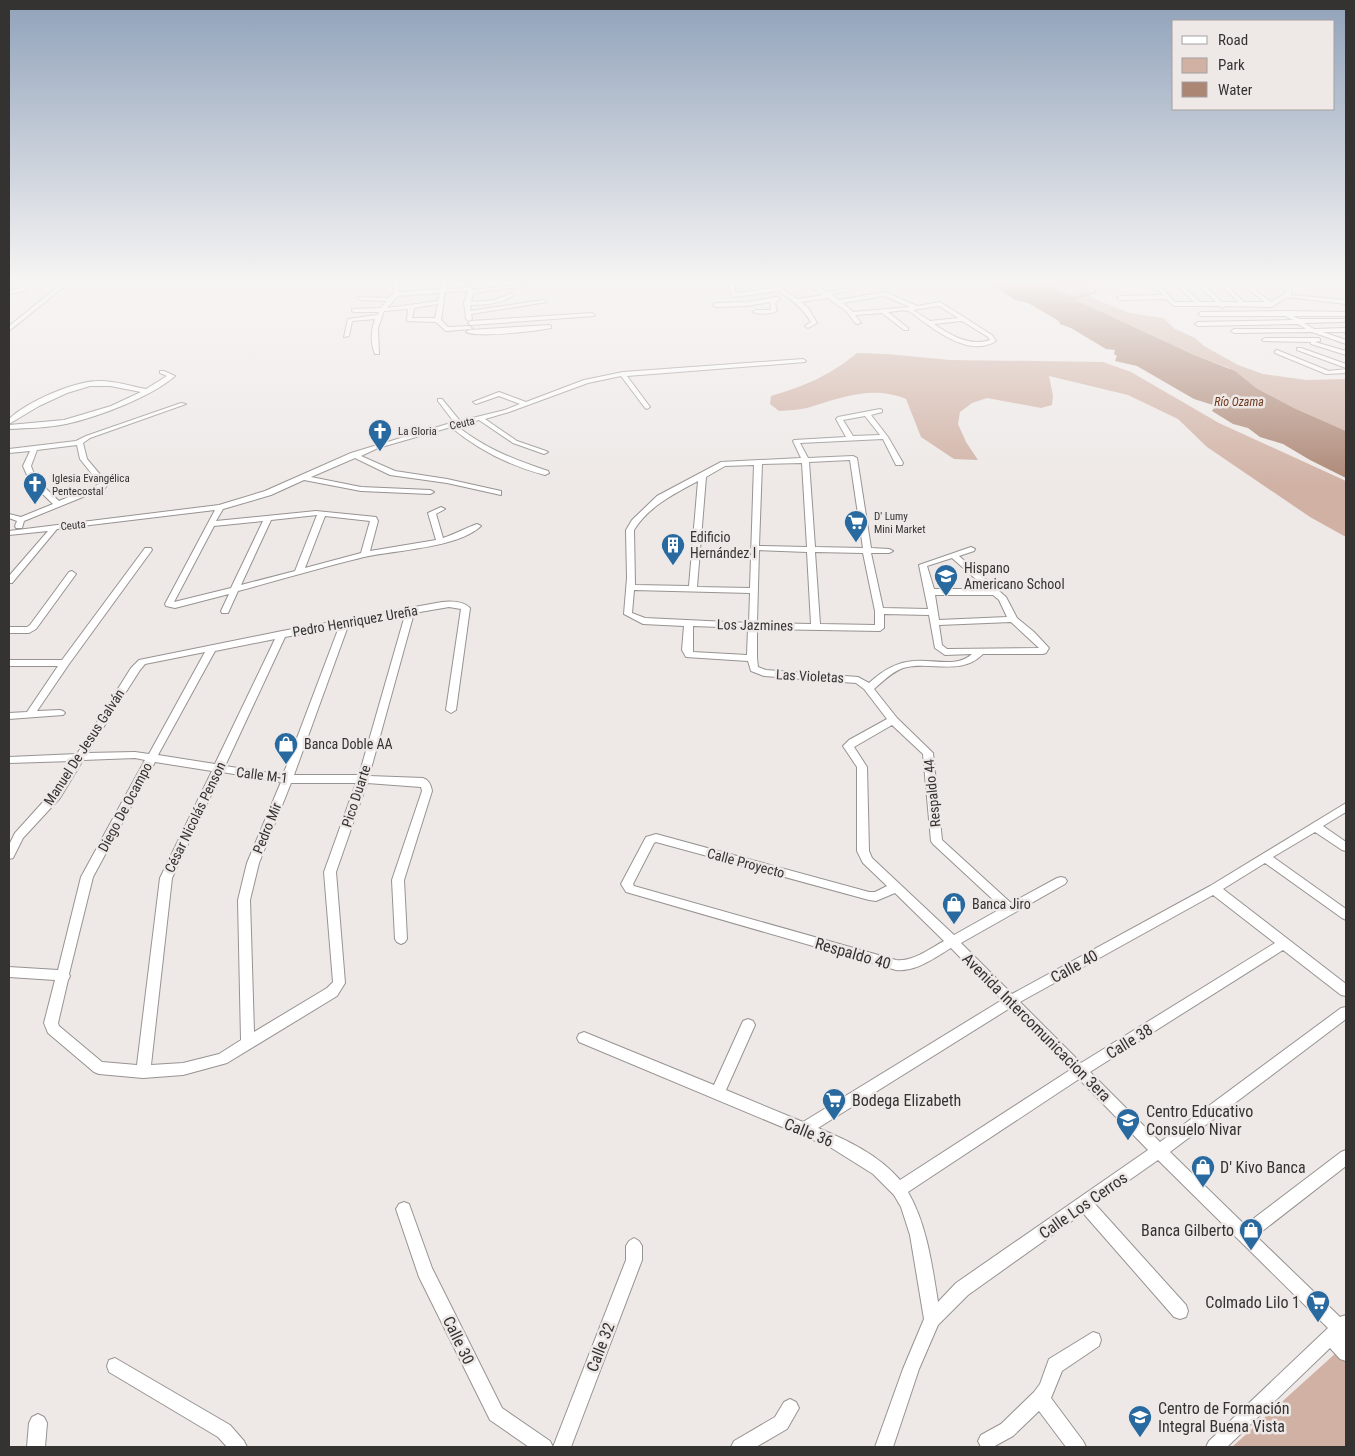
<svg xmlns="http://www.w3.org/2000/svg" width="1355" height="1456" viewBox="0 0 1355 1456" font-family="'Roboto Condensed',sans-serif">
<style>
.green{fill:#d0b1a4}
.water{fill:#ac8674}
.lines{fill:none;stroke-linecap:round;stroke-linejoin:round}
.stream{stroke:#ac8674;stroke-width:2}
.minor-casing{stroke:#979391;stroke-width:2}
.minor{fill:#fff;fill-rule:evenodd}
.labels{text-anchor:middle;stroke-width:5;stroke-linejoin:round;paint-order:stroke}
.far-street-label{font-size:11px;fill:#353332;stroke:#eee9e7}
.far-poi-label{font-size:11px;fill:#353332;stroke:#eee9e7;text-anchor:start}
.far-water-label{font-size:12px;font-style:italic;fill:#6e391f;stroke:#eee9e7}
.poi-label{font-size:14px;fill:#353332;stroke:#eee9e7;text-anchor:start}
.street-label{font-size:14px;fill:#353332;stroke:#eee9e7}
.near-street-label{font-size:16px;fill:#353332;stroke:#eee9e7}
.near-poi-label{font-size:16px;fill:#353332;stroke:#eee9e7;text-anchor:start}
</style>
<rect width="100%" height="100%" fill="#eee9e7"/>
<path class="green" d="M1040 282H1085L1092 298 1130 313 1163 318 1175 329 1195 338 1204 346 1238 365 1263 374 1307 380 1346 379V431L1294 408 1256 388 1229 368 1192 354 1076 300V297H1071Z
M857 353 887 354 950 360 1103 362 1131 372 1219 423 1346 481V537L1310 517 1207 447 1178 419 1128 395 1049 376 1053 396 1052 405 1041 408 987 398 972 403 960 412 958 424 966 442 978 460 954 459 921 437 906 399C870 385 842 398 807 408 798 410 788 410 779 411L770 404 771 396C805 386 829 376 857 353Z
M1337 1352 1346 1362V1447H1232Z"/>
<path class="water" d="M987 282H1040L1071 297H1077L1076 300 1192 354 1235 371 1256 388 1294 408 1346 431V478L1310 460 1283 444 1260 437 1248 428 1233 424 1212 411 1215 406 1213 405 1194 399 1137 366 1115 361 1117 356 1114 354 1115 350 1106 349 1071 328 1060 324 1059 321 1028 303 1015 300Z"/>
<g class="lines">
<path class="stream" d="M1074 298 1094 293 1097 287 1092 282"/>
<g class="minor-casing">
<path id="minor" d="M19 282H25L24 291 9 294V290L19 289Z
M64 282H70L9 331V326Z
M394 282H400L399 292 440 289 441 282H447L446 289 467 288 470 285 467 284 470 282H484L470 286 473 290 532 283 535 285 473 293 471 302 495 300 511 293 514 295C502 304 485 305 471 305L470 311 544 300 547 302 471 314 472 319 469 321 466 319 464 303 468 291 445 292 441 320 448 327 469 326 472 328 471 329 446 331 436 322 407 321 408 309 384 311 378 328 379 354H375C370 342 371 331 375 319L352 321 349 336 344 337 348 319 377 315 379 312H354L352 311V309L381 308 386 301 360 300 357 298 358 297 388 298 393 294ZM440 293 438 301 387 308 398 296ZM438 304 435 318H412L414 308Z
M600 282H607L619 289 614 290Z
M628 282H633L637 286 632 287Z
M697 282H702L703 284 698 285Z
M728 282H733L736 293 773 288 764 282H771L798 299 823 295 805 282H811L827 292 852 288V290L831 294 839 300 885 292 917 306 940 302 992 335 996 341C973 356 943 336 924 322 919 319 913 313 908 311 903 309 894 312 888 312L908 328V330H904L882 313 855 315 861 323 856 324 846 311 828 298 801 302 808 308 817 323 808 328 805 326 811 322C803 308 791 299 778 291L734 297 731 295ZM884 296 910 307 853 312 843 303ZM939 306 958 318 930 321 913 310ZM962 321 988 337 990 340C970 347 950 335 934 324Z
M1151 282H1156L1175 302H1194L1173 282H1179L1200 302H1216L1195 282H1201L1222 302H1238L1218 282H1223L1244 302H1265L1239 282H1245L1271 302 1286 293V291L1276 282H1282L1291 289V295L1346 300V304L1287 297 1272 307 1225 306 1223 308 1219 306H1174L1166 299 1120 300 1117 298 1120 296 1163 295Z
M777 297 780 299 775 303 777 311C772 314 758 315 753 312L756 310H771L770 302 747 306 716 307 713 305 716 303 747 302Z
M1285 311 1346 312V316H1293L1299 319H1345V321L1343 322 1304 323 1314 329 1346 328V332H1323L1346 340V344L1312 332 1234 333 1231 331 1234 329H1306L1298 324 1198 326 1195 324 1198 322 1293 320 1285 316H1201L1198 314 1201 312Z
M592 313 595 315 594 316 471 325 468 323 471 321Z
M549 325 551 326V328C536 331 477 338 466 332L469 330Z
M1265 338H1318L1320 339V341L1315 342 1346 351V355L1311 344V342L1263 341 1262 340Z
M1297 348H1301L1346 364V368L1297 350Z
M1277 350 1329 371 1346 369V373L1326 374 1275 353V351Z
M803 359 806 361 805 362 627 376 650 407 647 409 645 408 621 376 588 383 509 412 485 419 517 441 546 451 548 452 544 454 513 443 479 420 457 426C484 448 515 460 548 471L549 473 545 475C511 466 478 450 451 427L378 448 361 456 395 471 447 479 501 491V495L447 483 390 475 355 458 311 477 361 487 430 490 434 492 430 494 361 491 304 480 271 495 223 509 216 521 316 511 376 517 378 521 370 551 436 540 428 513 441 507 445 509 436 514 443 538C455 534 466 528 477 524L481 526C458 548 395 550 364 557 322 567 280 580 238 591L228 613H222L221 611 229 594 175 608 166 606 165 604 215 510 57 529 12 583H9V576L48 531 9 535V531L219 505 265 491 351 453 374 446 454 422 438 401V399H442L460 421 505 410 520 404 499 396 476 404 473 402 499 392 526 402 584 380 623 372ZM317 515 295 571 241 585 271 520ZM325 516 370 521 361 553 305 568ZM263 521 231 588 174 602 214 526Z
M160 371H164L175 376C151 397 98 417 66 424 48 428 27 428 9 429V425L64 420 111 406 141 392 110 386H90L67 393 39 406 9 424V419C27 402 72 382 97 381 113 380 130 386 146 389L167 376 160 373Z
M181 403 186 404 90 438 83 443 87 459 108 484 105 488 24 521 22 528H16L15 526 17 521 9 518V514L21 517 53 504 30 482 23 466 30 451 9 453V449L76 441 86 436ZM77 445 80 459 100 484 59 501 36 479 31 466 37 450Z
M880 409 882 410V412L871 415 888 437 903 463 902 465H896L883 439 800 443 808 458 853 456 857 458 871 548 889 549 893 551 889 553H871L883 608 928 609 919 565 971 547 975 549 974 551 959 556 1006 597 1017 618 1034 632 1049 648 1046 653 1043 654H983C960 677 930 660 903 668 892 672 883 681 874 689L897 718 933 753 942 840 1011 903 1057 878 1061 877 1065 878 1067 881 1065 884 961 943 1012 994 1210 886 1346 803V812L1323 826 1346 842V851L1342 850 1315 832 1273 857 1346 909V920L1342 918 1265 863 1223 889 1346 984V996L1341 995 1283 950 1090 1072 1160 1142 1341 1008 1346 1007V1019L1170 1152 1245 1225 1341 1152 1346 1150V1166L1256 1236 1340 1317 1346 1315V1361L1340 1359 1330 1348 1227 1447H1206L1209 1441 1328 1328 1158 1160 1095 1204 1186 1305 1188 1311 1186 1317 1180 1319 1174 1317 1083 1213 968 1295 938 1325 919 1369 893 1447H875L903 1369 924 1319 910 1235 901 1207 894 1195 873 1174 830 1147 579 1042 577 1038 579 1034 584 1032 714 1085 743 1021 748 1019 753 1021 755 1025 726 1090 803 1122 1002 1000 951 948C934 958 916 972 896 970L626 892 621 884 646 837 656 834 869 892H875L887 886 863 863 857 851V767L843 746 849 740 887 719 864 689 856 683 764 676 751 671 748 661 686 657 682 650 684 626 643 624 624 614 627 578 626 530 632 520 657 496 721 462 801 458 793 441 794 440 846 437 836 419 838 417ZM865 416 880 435 853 436 843 420ZM850 460 863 548 815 547 809 462ZM802 463 807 547 759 546 762 464ZM754 465 750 588 697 587 706 477 725 466ZM698 481 689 586 635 585 634 530C649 506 674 494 698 481ZM759 550 807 552 811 624 757 623ZM815 552 863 553 875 611V625L820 624ZM952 558 987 589H934L927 566ZM634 590 750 593 749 623 645 618 632 613ZM935 595H993L999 600 1007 617 939 620ZM884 614 929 615 935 648 945 655 972 654C957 668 933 659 914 661 896 662 882 671 869 683L858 677 766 670 758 667 757 658V629L880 631 884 628ZM1011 622 1039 648 947 649 942 645 939 625ZM693 626 748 628 747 655 693 652ZM892 725 923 754 931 841 933 844 1002 908 954 935 872 858 869 851 867 767 854 747ZM656 842 869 900 876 901 895 893 944 941C929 949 913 962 896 960L634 886 633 884 654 843ZM1213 895 1275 943 1081 1063 1020 1002ZM1010 1008 1070 1070 900 1180C879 1155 847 1140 818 1128ZM1079 1079 1148 1150 956 1283 938 1302C932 1265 927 1225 908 1192Z
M145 548H151L152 550 69 664 37 711 60 710 63 711 65 713 63 715 9 719V713L27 712 58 666H9V660H62Z
M72 571 76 574 36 629 29 633H9V627H27L30 625 69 572Z
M442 602C452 601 463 601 470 608L456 710 451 713 446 710 461 609 449 607 414 613 369 776 423 778C429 780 431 785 432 791L404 880 407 939 405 942 401 944 397 942 395 939 392 880 422 791 421 787 367 783 336 872 345 983 337 996 227 1063 183 1075 143 1078 99 1074 94 1072 48 1033 44 1023 55 980 9 977V967L58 970 81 877 145 760 135 758 83 760 60 798 23 838 13 858 9 859V845L15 833 52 792 72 761 9 763V757L77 754 131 668 139 660 282 631ZM405 615 359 775H294L348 626ZM339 627 283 775 225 766 285 637ZM275 639 215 764 158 755 215 651ZM205 652 149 754 135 752 87 753 140 670 145 664ZM155 762 212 771 160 878 137 1065 102 1062 59 1026 58 1023 68 980 70 976 69 974 93 877ZM222 772 281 782 247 863 238 900 241 1040 219 1054 183 1063 151 1065 172 878ZM291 783H356L324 872 333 982 327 988 254 1032 250 900 259 863Z
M404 1202 409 1204 432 1268 502 1408 550 1441 553 1447H529L490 1420 419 1277 396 1209 399 1204Z
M634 1238 639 1241 642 1246V1260L571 1447H553L626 1260V1246L629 1241Z
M1093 1332 1099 1334 1101 1340 1099 1346 1062 1371 1051 1398 1083 1441 1086 1447H1066L1039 1411 1013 1436 993 1447H981L978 1441 981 1435 1001 1424 1034 1392 1040 1384 1049 1359Z
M115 1358 230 1425 244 1441 247 1447H227L218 1437 109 1372 107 1366 109 1360Z
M790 1399 796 1402 799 1408 787 1429 756 1447H731L734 1441 775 1417 784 1402Z
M38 1414 44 1417 47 1423 45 1447H27L29 1423 32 1417Z"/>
</g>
<use href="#minor" class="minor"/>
</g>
<linearGradient id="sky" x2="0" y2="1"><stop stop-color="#90a2ba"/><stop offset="0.58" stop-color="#f7f5f4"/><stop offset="1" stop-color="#f7f5f4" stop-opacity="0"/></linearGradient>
<rect width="1355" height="486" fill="url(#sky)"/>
<defs>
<g id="church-pin" transform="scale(1.25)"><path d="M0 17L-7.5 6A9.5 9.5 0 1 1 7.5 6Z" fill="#286aa0" stroke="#eee9e7"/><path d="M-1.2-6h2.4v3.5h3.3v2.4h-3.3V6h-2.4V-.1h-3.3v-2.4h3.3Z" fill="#fff"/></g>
<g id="supermarket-pin" transform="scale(1.25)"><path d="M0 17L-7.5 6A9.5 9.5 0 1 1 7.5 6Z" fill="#286aa0" stroke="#eee9e7"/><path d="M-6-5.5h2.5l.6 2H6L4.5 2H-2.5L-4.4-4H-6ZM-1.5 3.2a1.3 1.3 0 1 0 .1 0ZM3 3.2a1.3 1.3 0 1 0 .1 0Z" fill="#fff"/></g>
<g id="building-pin" transform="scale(1.25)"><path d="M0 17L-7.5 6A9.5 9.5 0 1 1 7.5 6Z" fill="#286aa0" stroke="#eee9e7"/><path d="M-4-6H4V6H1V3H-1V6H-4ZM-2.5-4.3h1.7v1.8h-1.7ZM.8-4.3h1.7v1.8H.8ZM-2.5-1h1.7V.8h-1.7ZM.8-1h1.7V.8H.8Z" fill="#fff"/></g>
<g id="school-pin" transform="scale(1.25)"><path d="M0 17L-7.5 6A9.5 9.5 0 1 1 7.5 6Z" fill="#286aa0" stroke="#eee9e7"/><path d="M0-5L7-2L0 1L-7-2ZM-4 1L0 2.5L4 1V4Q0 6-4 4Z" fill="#fff"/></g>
<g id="shop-pin" transform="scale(1.25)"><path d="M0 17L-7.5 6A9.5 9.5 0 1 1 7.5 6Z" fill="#286aa0" stroke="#eee9e7"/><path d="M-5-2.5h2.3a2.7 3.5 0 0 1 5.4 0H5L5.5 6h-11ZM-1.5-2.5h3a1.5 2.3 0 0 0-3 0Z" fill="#fff"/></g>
</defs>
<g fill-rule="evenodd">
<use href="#church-pin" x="380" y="431"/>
<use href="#church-pin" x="35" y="484"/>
<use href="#supermarket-pin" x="856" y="522"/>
<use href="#building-pin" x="673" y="545"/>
<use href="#school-pin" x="946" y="576"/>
<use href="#shop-pin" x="286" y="744"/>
<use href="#shop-pin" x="954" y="904"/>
<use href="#supermarket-pin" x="834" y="1100"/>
<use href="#school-pin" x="1128" y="1120"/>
<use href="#shop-pin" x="1203" y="1167"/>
<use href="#shop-pin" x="1251" y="1230"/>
<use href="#supermarket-pin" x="1318" y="1302"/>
<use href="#school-pin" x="1140" y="1417"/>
</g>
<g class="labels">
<g class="far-street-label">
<text transform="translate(462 423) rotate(-13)" y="4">Ceuta</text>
<text transform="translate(73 525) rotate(-6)" y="4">Ceuta</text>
</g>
<g class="far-poi-label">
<text x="398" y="435">La Gloria</text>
<text x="52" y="482">Iglesia Evangélica<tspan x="52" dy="13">Pentecostal</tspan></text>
<text x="874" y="520">D' Lumy<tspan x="874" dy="13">Mini Market</tspan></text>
</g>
<g class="far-water-label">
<text x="1239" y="406">Río Ozama</text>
</g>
<g class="poi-label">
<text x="690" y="542">Edificio<tspan x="690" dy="16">Hernández I</tspan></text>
<text x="964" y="573">Hispano<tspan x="964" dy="16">Americano School</tspan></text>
<text x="304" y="749">Banca Doble AA</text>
<text x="972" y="909">Banca Jiro</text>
</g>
<g class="street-label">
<text transform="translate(355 621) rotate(-10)" y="5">Pedro Henriquez Ureña</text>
<text transform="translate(755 625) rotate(1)" y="5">Los Jazmines</text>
<text transform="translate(810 676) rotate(3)" y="5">Las Violetas</text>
<text transform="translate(84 747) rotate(-57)" y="5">Manuel De Jesus Galván</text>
<text transform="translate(262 775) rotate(7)" y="5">Calle M-1</text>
<text transform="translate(932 793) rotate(-96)" y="5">Respaldo 44</text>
<text transform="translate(356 796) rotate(-72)" y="5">Pico Duarte</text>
<text transform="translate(125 807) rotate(-62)" y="5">Diego De Ocampo</text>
<text transform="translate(195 817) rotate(-64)" y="5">César Nicolás Penson</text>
<text transform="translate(267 828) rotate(-68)" y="5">Pedro Mir</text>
<text transform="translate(746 863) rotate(15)" y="5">Calle Proyecto</text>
</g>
<g class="near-street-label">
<text transform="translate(853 953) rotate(16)" y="6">Respaldo 40</text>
<text transform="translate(1074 966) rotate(-29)" y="6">Calle 40</text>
<text transform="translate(1037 1027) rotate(45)" y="6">Avenida Intercomunicacion 3era</text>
<text transform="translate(1129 1041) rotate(-32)" y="6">Calle 38</text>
<text transform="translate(809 1132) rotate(22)" y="6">Calle 36</text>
<text transform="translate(1083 1205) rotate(-35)" y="6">Calle Los Cerros</text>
<text transform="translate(459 1340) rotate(64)" y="6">Calle 30</text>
<text transform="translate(600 1347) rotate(-69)" y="6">Calle 32</text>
</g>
<g class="near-poi-label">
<text x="852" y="1106">Bodega Elizabeth</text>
<text x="1146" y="1117">Centro Educativo<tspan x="1146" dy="18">Consuelo Nivar</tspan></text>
<text x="1220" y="1173">D' Kivo Banca</text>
<text x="1234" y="1236" text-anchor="end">Banca Gilberto</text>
<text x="1300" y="1308" text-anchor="end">Colmado Lilo 1</text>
<text x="1158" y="1414">Centro de Formación<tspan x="1158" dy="18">Integral Buena Vista</tspan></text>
</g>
</g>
<rect width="1355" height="1456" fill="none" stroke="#353332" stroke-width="20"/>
<rect x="1172" y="20" width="162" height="90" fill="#eee9e7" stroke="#a4a09f"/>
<rect x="1182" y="36" width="25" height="8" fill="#ffffff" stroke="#a4a09f"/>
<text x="1218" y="45" font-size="15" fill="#353332">Road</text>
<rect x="1182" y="58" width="25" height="15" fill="#d0b1a4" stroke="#a4a09f"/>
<text x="1218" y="70" font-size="15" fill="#353332">Park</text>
<rect x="1182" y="82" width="25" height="15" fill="#ac8674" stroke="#a4a09f"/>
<text x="1218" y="95" font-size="15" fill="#353332">Water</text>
</svg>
